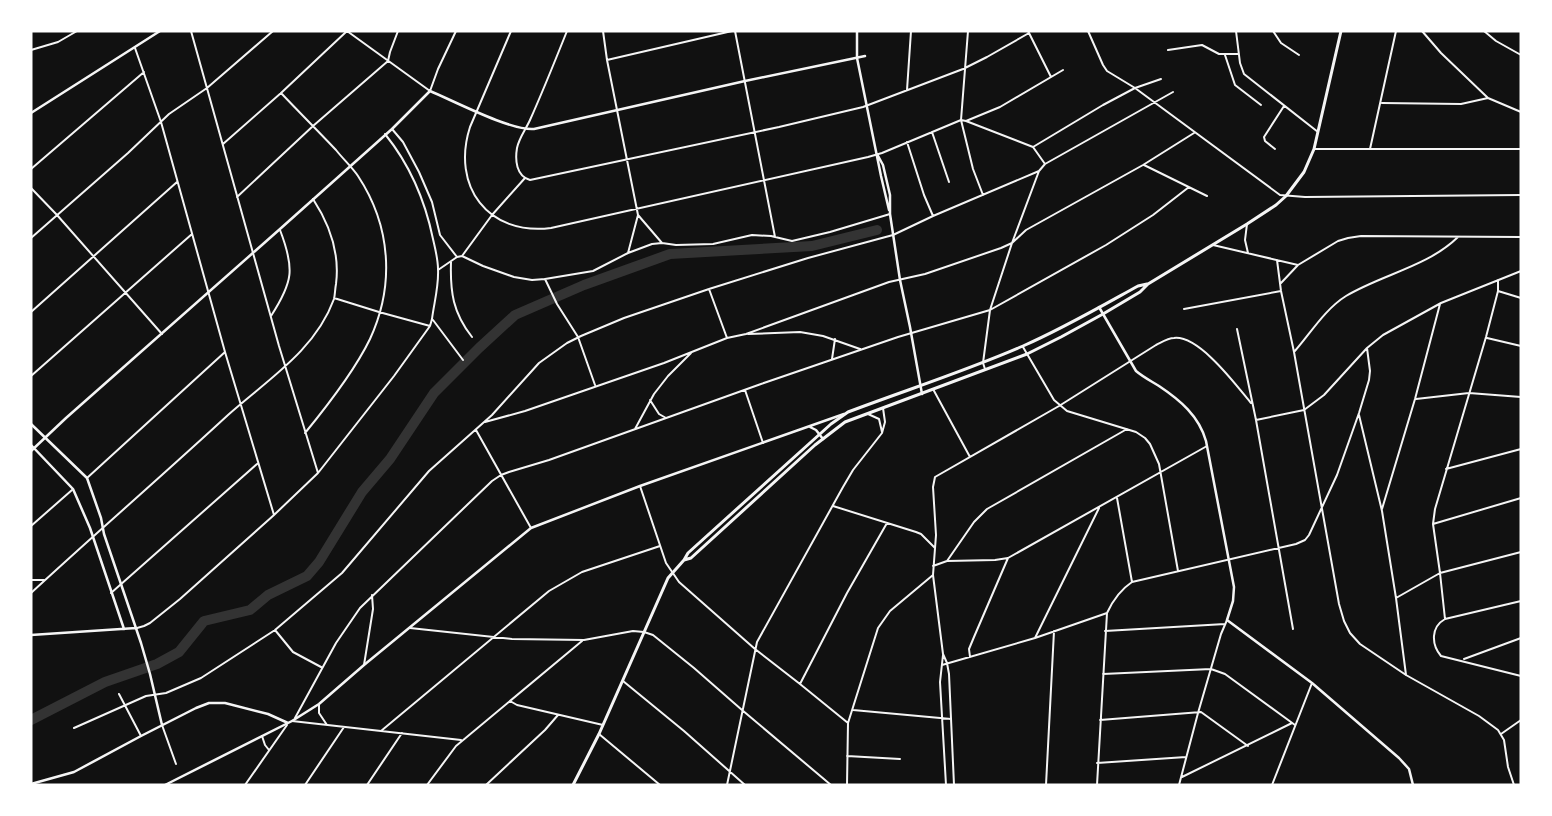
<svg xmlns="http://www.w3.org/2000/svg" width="1552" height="816" viewBox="0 0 1552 816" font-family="Cabin,sans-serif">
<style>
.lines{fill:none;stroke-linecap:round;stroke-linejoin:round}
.river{stroke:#333;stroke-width:10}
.minor{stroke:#f5f5f5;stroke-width:2}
.tertiary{stroke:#f5f5f5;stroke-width:2.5}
.secondary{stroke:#f5f5f5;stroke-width:3}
</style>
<rect width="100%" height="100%" fill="#111"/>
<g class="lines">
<path class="river" d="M31 720 105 682 157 664 179 652 204 621 250 610 268 595 307 576 319 562 362 492 390 459 434 393 479 348 515 315 584 285 670 254 812 246 877 230"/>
<path class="minor" d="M191 31 279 346 318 473
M347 31 430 91 438 69 456 31
M511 31 470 127C451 186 488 236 551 228L868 157 882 153 961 120 966 121 1000 107 1063 70
M567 31C555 61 543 91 530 120 526 129 519 138 517 148 515 160 516 176 530 180L779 127 863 107 963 69 987 57 1029 33
M603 31 607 60 638 215 628 253
M735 31 775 237
M968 31 961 120 973 169 983 195
M1028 31 1051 77
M1088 31 1103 65 1107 71 1135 88 1280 195 1305 197 1521 195
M1236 31 1240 63 1244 74 1318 132
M1273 31 1281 43 1299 55
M1422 31 1441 53 1488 98 1521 112
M1484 31 1496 41 1521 55
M135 48 161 122 225 352 274 515
M31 50 58 42 77 31
M1168 50 1202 45 1219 54H1238
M1225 55 1235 85 1261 105
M607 60 732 31
M907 90 911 31
M281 93C299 112 318 131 336 150 343 159 352 167 358 176 391 226 395 285 370 339 354 372 328 405 305 433
M1382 103 1461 104 1488 98
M966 121 1033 147 1045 164
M392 129 403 142 419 172 432 202 440 235 457 257
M932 132 949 182
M907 142 924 195 933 216
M223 144 281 93 347 31
M1033 147 1103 105 1135 88 1161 79
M1275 149 1265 141 1264 137 1284 106
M1314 149H1521
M1370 149 1396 31
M1144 165 1207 196
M31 169 144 72
M31 188 57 215 162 334
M237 197 313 126 388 61 390 52 398 31
M638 215 662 243
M1247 224 1245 240 1248 253
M31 238 128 153 169 114 207 88 273 31
M1213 245 1298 265
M462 256 492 215 525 178
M457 257 462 256 483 266 514 277 532 280 545 279 593 271 628 253 652 244 662 243 676 245 713 244 752 235 771 236 792 241 830 232 890 214
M1277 260 1281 291 1294 352 1339 604 1344 621 1350 633 1360 644 1406 675 1479 716 1498 730 1504 740 1508 767 1514 785
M451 262C450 292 453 313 472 337
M438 270 457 257
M545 279 557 304 578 337 595 385
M1281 283 1298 265 1338 241 1348 238 1361 236 1521 237
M709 289 727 338
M1498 291 1521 298
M334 298 379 312 430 326
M1184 309 1281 291
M31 312 177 182
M271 316C293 282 295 269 280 230
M433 320 463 360
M1237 329 1256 420 1293 629
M748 334 800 332 823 336 860 349
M1487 338 1521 346
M1023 347 1054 400 1067 411 1136 432 1145 438 1150 444 1159 464 1178 571
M1294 352C1310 334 1325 309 1346 296 1383 274 1427 267 1458 237
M832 359 835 339
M985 369 983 363 990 310 1012 243 1039 171
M31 376 192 234
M933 389 970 457
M745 390 763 443
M1416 399 1469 393 1521 397
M650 400 659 414 666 418
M868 414 879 419 882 432
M1359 415 1382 511 1396 598 1406 675
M1256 420 1304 410 1324 395 1367 348 1383 335 1441 303 1521 271
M485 422 525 411 664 363 727 338 746 334 889 282 925 274 1001 248 1012 243 1026 230 1143 165 1194 133
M635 429 654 394 668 376 691 353
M476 430 531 528
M1446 469 1521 449
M87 478 225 352
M640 486 666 563 679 582 755 649 800 684 848 723
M1117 498 1132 582
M833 506 916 532 921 534 935 548
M1382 509 1415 399 1440 304
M1433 524 1521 498
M31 526 72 490
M947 561 974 522 987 509 1127 429
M933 566 947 561 995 560 1008 558 1207 446
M31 580H44
M31 593C96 533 163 475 228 415 267 380 315 351 334 299 335 295 335 289 336 284 340 253 330 225 313 199
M111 593 257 464
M1396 598 1440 573 1521 552
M1521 601 1445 619C1431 627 1431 644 1441 656L1521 676
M1445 619 1440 573 1433 524 1435 509 1486 337 1498 291V280
M137 628 144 626 150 623 180 599 274 515 318 473 394 376 430 326 432 319C434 303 439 286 438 269 438 259 435 248 433 239 425 200 410 165 385 134
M410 628 512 639 584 640 633 631 644 632 653 635 694 668 742 710 831 785
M275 630 293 652 321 667
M1105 631 1225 624
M1035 638 1099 508
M943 655 940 682 946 785
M970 657 969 649 974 637 1008 558
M1464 659 1521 638
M364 665 373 609 372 595
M942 665 1035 638 1107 613
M1103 674 1211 669 1225 674 1295 725
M623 681 684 731 745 785
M800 684 847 593 887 523
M119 694 141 736
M510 701 517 705 603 725
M319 705V713L327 725
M853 710 951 719
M295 718 336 643 360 608 492 481 501 475 509 472 549 460 761 384 898 337 990 310 1106 245 1153 215 1189 187
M1100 720 1201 712 1248 746
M292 721 461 740
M162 725 176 764
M74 728 146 696 166 693 201 678 275 630 342 573 429 471 492 415 539 363 567 343 581 336 624 318 709 289 808 258 893 235 933 216 1039 171 1045 164 1173 92
M381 731 549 591 582 572 660 546
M599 734 660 785
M1501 734 1521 720
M262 736 265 745 269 750
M847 756 900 759
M1097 763 1186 757
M1182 777 1292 723
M245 785 287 725
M305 785 344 727
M367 785 402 733
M427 785 456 746 582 641
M486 785 545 730 558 715
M727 785 757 642 843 487 853 470 882 433 885 422 883 408
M847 785 848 723 878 628 890 611 933 575
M954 785 949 674 947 663 943 654 933 575 936 535 933 487 935 477 1059 406 1156 345C1162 342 1168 338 1174 338 1199 335 1236 385 1251 403
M1046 785 1054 631
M1097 785 1107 613C1113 600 1120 590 1132 582L1296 544 1305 540 1309 535 1337 475 1359 413 1369 380 1370 371 1367 348
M1179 785 1198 713 1221 634 1227 620
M1272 785 1312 683"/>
<path class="tertiary" d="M857 31V58L881 176 889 210
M31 113 160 31
M877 154 883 165 890 195V214L900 280 910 327 922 394
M1099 307 1136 371C1143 377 1151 381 1159 386 1180 400 1199 416 1206 441L1234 587 1233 601 1227 620 1312 683 1399 758 1409 769 1413 785
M31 424 87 478 101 518 104 534 141 643 150 674 162 725
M810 427 816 430 823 439
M31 445 73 489 90 528 124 629
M31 451 66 418 280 229 392 129 430 91C454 101 511 131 534 129L745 81 865 56
M31 635 136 628
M31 784 74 772 141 736 196 708 209 703H225L268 714 288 723
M165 785 292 721 319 704 364 665 531 528 640 486 844 414"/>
<path class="secondary" d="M684 560 691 558 815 445 845 422 1027 354 1061 337 1103 314 1140 292 1148 284 1247 224 1276 205 1286 196 1304 172 1314 149 1341 31
M573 785 599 734 668 578 684 560 688 553 831 424 848 412C906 390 966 371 1023 346 1062 329 1100 307 1138 286L1147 284"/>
</g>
<rect width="1552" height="816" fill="none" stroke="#ffffff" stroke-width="65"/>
</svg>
